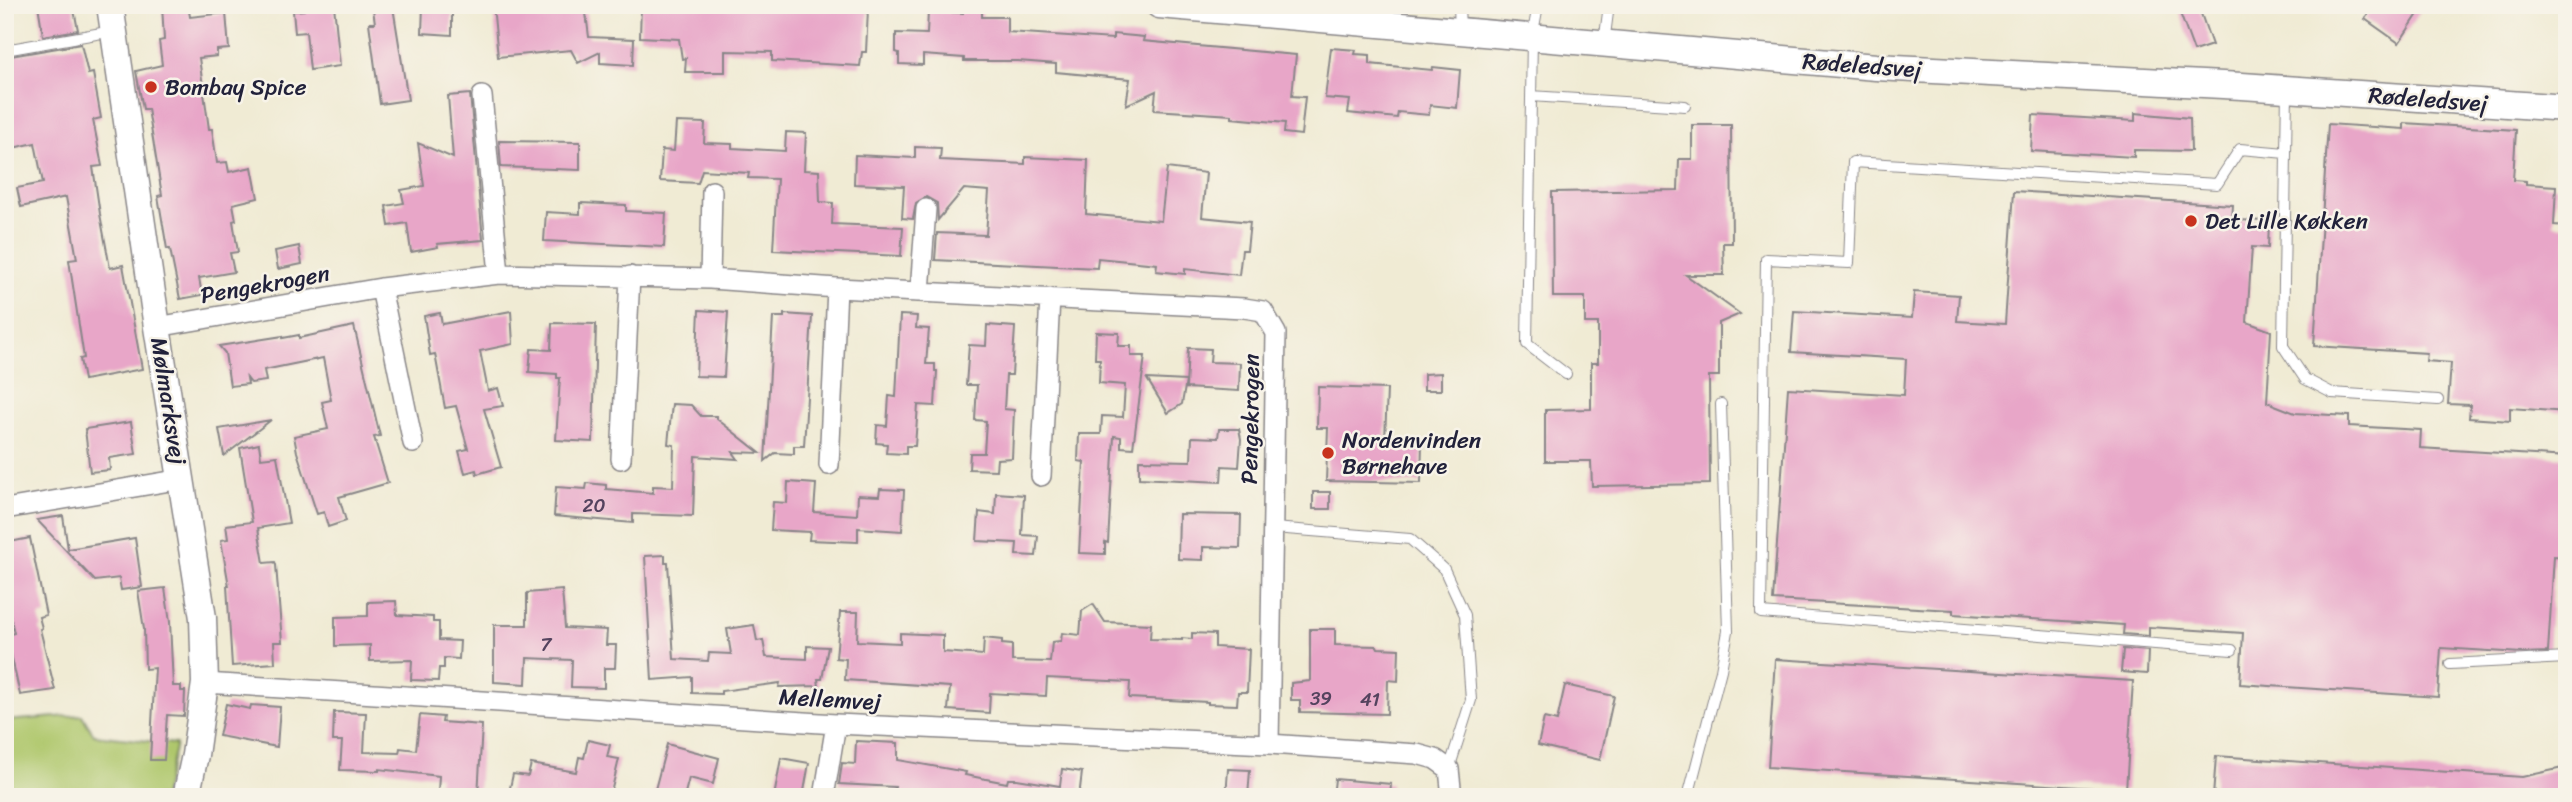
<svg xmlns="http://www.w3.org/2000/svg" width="2572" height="802" viewBox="0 0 2572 802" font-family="Sriracha,sans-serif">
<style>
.green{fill:#afc76c;stroke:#687454;stroke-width:2}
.building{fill:#e8a6c8}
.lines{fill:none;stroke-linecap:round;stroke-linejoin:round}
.lane-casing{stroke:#898688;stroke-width:12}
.street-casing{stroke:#898688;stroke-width:22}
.secondary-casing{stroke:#898688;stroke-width:29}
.lane{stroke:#fff;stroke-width:10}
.street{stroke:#fff;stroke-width:19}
.secondary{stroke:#fff;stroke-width:26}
.poi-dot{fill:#c8321e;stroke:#f7f3e8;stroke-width:2.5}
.labels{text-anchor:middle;stroke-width:5;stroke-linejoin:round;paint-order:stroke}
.number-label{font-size:19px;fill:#54435e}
.street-label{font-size:23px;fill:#22223b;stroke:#f7f3e8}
.poi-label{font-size:23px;fill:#22223b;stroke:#f7f3e8;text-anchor:start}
</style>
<rect width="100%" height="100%" fill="#f7f3e8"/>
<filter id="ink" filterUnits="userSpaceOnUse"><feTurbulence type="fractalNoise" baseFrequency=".0143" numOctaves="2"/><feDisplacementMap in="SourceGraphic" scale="14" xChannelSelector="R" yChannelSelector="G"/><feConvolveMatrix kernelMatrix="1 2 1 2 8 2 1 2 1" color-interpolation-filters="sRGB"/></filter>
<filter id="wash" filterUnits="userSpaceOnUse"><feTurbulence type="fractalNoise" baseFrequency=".00686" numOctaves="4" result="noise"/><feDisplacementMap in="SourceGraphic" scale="28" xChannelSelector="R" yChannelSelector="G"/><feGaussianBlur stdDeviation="1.57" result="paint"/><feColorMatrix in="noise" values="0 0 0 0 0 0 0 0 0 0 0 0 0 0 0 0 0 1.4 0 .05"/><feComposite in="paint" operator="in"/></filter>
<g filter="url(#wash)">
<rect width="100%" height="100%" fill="#f0ebd4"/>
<path class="green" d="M82 715 94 735 176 744 163 797H5V721Z"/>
<g id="blocks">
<path class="building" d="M38 5H73L78 30 43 36Z
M162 5H188L190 17 226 13 229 49 217 50V56L199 58 209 129H212L217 163 227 162 229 172 252 167 258 198 233 204 236 220 233 221 238 252 230 253 234 272 199 278 202 295 180 299 170 249H167L158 196 162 195 148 109H143L136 71 162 65 159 41 164 40Z
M303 5H334L340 66 310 70 306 32 295 33 293 11 304 10Z
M423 5H452V35L422 33Z
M493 5H585L589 37 634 39 633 65 600 63V52L578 63 571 50 498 57Z
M641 5H757L868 9 866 52H862L860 66 772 61V52L725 51V72H685L686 58 682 59 679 39 640 37Z
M2177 5H2198L2212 45 2194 51Z
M2374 5H2424L2399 43 2365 19Z
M393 7 408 100 380 104 369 23H375L373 9Z
M982 9V17H1007V32L1113 39V34L1144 37 1143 41 1296 55 1292 96 1305 97 1301 135 1284 133 1285 123 1232 118V115L1154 110 1156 91 1126 105 1130 79 1056 72V64L1018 61H964V58L923 55V65L899 64V53L896 52V33L927 34 928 11 963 13V10Z
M81 44 88 74 93 73 101 118 93 120 102 166 93 167 100 214 110 268 123 265 142 369 84 380 80 359 84 358 69 260 77 259 66 197 21 207 17 188 43 183 35 143 8 149 5 134V57Z
M1331 48 1356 50 1355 54 1370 55V64L1432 70 1433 67 1460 70 1457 108 1430 105 1429 115 1398 112 1397 118 1348 113 1350 100 1325 98Z
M470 94 483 240 437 244 438 247 411 252 407 223 389 226 386 206 404 203 401 190 424 186 418 143 453 158 448 96Z
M2135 113 2190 118 2191 151 2134 150V157L2031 151 2033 115 2135 121Z
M676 122 705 123 704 143 732 144V148L785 151 786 132 806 133 804 170 819 171 820 202 833 203 832 224 903 227 901 256 773 250 777 179 748 178 749 173 702 170 698 183 660 181 662 150 674 151Z
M2404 123 2516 130 2513 180 2526 181V184L2556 186 2554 225 2567 226V412L2510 408V421L2469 418 2470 405 2448 404 2451 363 2426 361 2427 353 2314 346 2328 124 2404 129Z
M1692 125H1731L1732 243H1723L1724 275H1686L1740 314 1719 323V376H1709L1710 484 1592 486 1591 461H1545V410L1591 409V363H1598V323H1585V297H1553L1552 192 1678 190 1679 159H1692Z
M499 141 580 142V170L501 167Z
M915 147 941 148 940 160 1025 164V157L1088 160 1086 214 1161 221 1167 168 1206 173 1202 217 1250 222 1247 250H1242L1239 275 1185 269V274L1156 271 1157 264 1098 258 1097 268 935 260 937 233 986 235 989 191 964 189 938 220 937 203 926 197 916 203 913 219 902 218 904 186 854 184 855 155 915 158Z
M2014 191 2233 205 2232 220 2269 221 2268 248 2252 247 2247 322 2271 331 2267 402 2295 413 2349 416V426L2421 430 2420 448 2567 457V557L2554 556 2548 652 2522 653 2441 648 2438 697 2240 684 2243 633 2149 627V636L2123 634 2124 625 1953 614V610L1773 600 1788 388 1904 395 1906 359 1791 352 1794 311 1912 318 1914 292 1959 295 1957 321 2005 324Z
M580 203 626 205V211L666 213 664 247 544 241 546 212 580 214Z
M299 246 302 264 278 269 275 251Z
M699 310 728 312 724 377 696 376Z
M511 311 513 344 480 351 488 391 498 388 503 406 484 409 501 467 477 474 476 470 465 473 459 451 468 449 456 406 445 408 435 354 430 355 424 316 440 313 442 324Z
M784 314 812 316 804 446H794V454L775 453 765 461 773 317H784Z
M900 315 917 316 916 328 929 329 926 364H935V371H937L935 406 918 405 915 446H906V454L886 453 887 444 876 443 877 425 887 426 889 396 896 397Z
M552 323 596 324 593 442 556 440 560 378H557V374L529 372 531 349 551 350Z
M987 325 1015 327 1012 375H1006L1004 409 1014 410 1012 458 997 459 996 470 969 469 970 453H984L986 421 975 420 977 385H966L969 345 986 346Z
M354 326 380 436 374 437 388 483 339 497 346 521 328 527 324 512 317 514 297 452 294 436 328 429 322 402 331 400 323 358 264 370 266 381 251 383 247 378 248 384 230 386 225 353 219 346 283 336V338L299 335V338Z
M1096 332 1119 333 1118 346H1131V356H1145L1133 448 1121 447V437L1114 436 1108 543 1105 542V554L1079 553 1084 462 1078 461 1079 434H1101L1102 416 1123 417 1125 385 1099 383 1100 359H1095Z
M1188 348 1211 349 1210 362 1240 363 1239 391 1186 388Z
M1441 373V390H1424V374Z
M1147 379 1186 381 1182 404 1168 413Z
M1318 387 1387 389 1385 441 1422 442 1421 483 1326 481 1328 428H1317Z
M672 404 691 405 701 416H717V419L760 453 733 452 738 459 695 456 693 516 633 514V523L554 516 556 487 586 489 587 483 606 485V489L653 493V486L673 487 674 445 668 444Z
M271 420 224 456 219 429Z
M131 422 136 454 109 458 110 470 90 472 85 429Z
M1219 429H1239L1241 439 1239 467 1222 466 1221 482 1139 478V460L1191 461 1192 437 1218 438Z
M259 444 261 458 277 456 289 523 258 528 264 563 275 562 276 565 282 642H274L275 663 232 666 227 586H229L221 540 228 539 226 525 252 522 240 448Z
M788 482 816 484 814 512 857 515 858 495 879 496 880 489 904 490 902 531 858 528V542L809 540 810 532 771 530 773 502 787 503Z
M1313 492H1330V509H1313Z
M996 493 1024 495 1022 535 1038 536 1036 556 1016 555 1017 543 977 541 979 512 995 514Z
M1179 514 1241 515 1240 548 1203 547V560L1178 559Z
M63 516 68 549 135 538 142 587 121 590 119 578 95 581 37 520Z
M30 538 46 615 39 617 42 628 40 629 55 690 20 695 7 635 14 633 5 591V543Z
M665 555V563H668L674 659 708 661 709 653 731 654 727 629 754 625 757 641 763 640 766 657 807 659V646L828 647 822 679H818L819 686 779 687 780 683 721 691V694L692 693V677L652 680 645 556Z
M165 588 170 622 173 686H181V691H185L184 716 167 715 164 760H150L155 668 145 669 144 629 138 591Z
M562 590 565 628 607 630 606 645H616L615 668H604V688L571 687 572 660 527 658 526 684 494 682V625H527V593Z
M396 601 397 615 433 617V622H439V640L460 641 459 659 444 658V668H439L438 681 411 680 412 660 370 661V645L335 646V617L368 616V602Z
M1093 604 1105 622 1151 624 1150 639 1182 640V638L1192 639V633L1215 634V647L1249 649 1247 692H1238L1237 705 1208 704V702L1129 698 1130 682 1047 678 1046 696 990 693 989 713 948 710 950 687 845 680 846 659 836 658 840 612H858L857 641 900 643V633L943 635V652L983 655 984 638 1002 640V644L1012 645V661L1050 662 1052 642 1061 641 1062 633 1080 635 1082 611Z
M1310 629H1335V645L1377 646 1378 648 1399 649 1398 681 1388 680 1387 714 1300 712V700H1291V683L1310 681Z
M2123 649 2148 651 2147 674 2121 672Z
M1775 659 2133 681 2126 790 1768 767Z
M1565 685 1614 696 1600 760 1538 745 1544 718 1557 721Z
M226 704 250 709 251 705 280 707 277 747 219 736Z
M334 712 366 713 364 752 399 753 400 748 416 750 420 715 443 717 442 722 482 725 478 796 444 797 445 793 438 792 439 776 379 769V771L340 770 342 741H333Z
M588 740 610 745 607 757 619 759 610 797H508L513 774 528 776 531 764 576 772 579 757 584 758Z
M856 741 898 743V760L966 772 965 775 1007 783 1008 779H1017L1060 786 1062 769 1082 772 1079 797H893L895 787 839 784 842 763 855 764Z
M667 744 719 758 713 784 689 778 684 797H653Z
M2216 756 2522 777 2567 767V797H2213Z
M781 758 809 763 803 797H774Z
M1228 769 1250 770 1248 797H1226Z
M1335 779 1391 784 1390 797H1333Z"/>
</g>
</g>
<g filter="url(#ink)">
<use href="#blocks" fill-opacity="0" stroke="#898688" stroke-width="2"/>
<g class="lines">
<g class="lane-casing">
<path id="lane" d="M1459 5 1460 31
M1538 5 1532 38 1527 344 1566 374
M1604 43 1609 5
M5 50 113 31
M2287 90 2283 346 2305 379 2332 393 2438 400
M1531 96 1685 106
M1274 528 1410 539 1444 569 1465 615 1471 700 1449 769
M2232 650 1761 613 1766 259 1849 263 1853 162 2217 184 2240 149 2286 153
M2450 664 2567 658
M1688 797 1721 670 1728 631 1721 404"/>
</g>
<g class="street-casing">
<path id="street" d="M482 96 499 274
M710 279 712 191
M381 288 413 443
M920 292 926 209
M157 327 381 288 499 274 710 279 837 288 1244 308 1263 311 1276 333 1269 744
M621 459 630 276
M829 465 837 288
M1041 476 1050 298
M5 509 182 479
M205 683 836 724 1269 744 1417 754 1435 759 1449 769 1452 797
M824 797 836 724"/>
</g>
<g class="secondary-casing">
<path id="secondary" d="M110 5 157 327 203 618 205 683 195 755 186 797
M1159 5 1876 67 2242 86 2567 108"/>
</g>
<use href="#lane" class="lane"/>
<use href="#street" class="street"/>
<use href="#secondary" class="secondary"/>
</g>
</g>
<g class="poi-dot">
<circle cx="151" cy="87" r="7"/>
<circle cx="2191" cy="221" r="7"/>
<circle cx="1328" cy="453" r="7"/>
</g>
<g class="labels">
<g class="number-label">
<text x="594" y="512">20</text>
<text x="546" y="651">7</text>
<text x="1321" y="705">39</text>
<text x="1370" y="706">41</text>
</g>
<g class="street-label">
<text transform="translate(1862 65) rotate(4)" y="8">Rødeledsvej</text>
<text transform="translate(2428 99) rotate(4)" y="8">Rødeledsvej</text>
<text transform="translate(265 284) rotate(-10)" y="8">Pengekrogen</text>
<text transform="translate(169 401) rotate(81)" y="8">Mølmarksvej</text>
<text transform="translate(1250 419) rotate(-89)" y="8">Pengekrogen</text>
<text transform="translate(830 699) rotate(3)" y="8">Mellemvej</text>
</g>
<g class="poi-label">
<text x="165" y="95">Bombay Spice</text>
<text x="2205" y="229">Det Lille Køkken</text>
<text x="1342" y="448">Nordenvinden<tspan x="1342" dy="26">Børnehave</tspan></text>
</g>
</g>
<rect width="2572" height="802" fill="none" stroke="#f7f3e8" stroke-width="28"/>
</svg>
